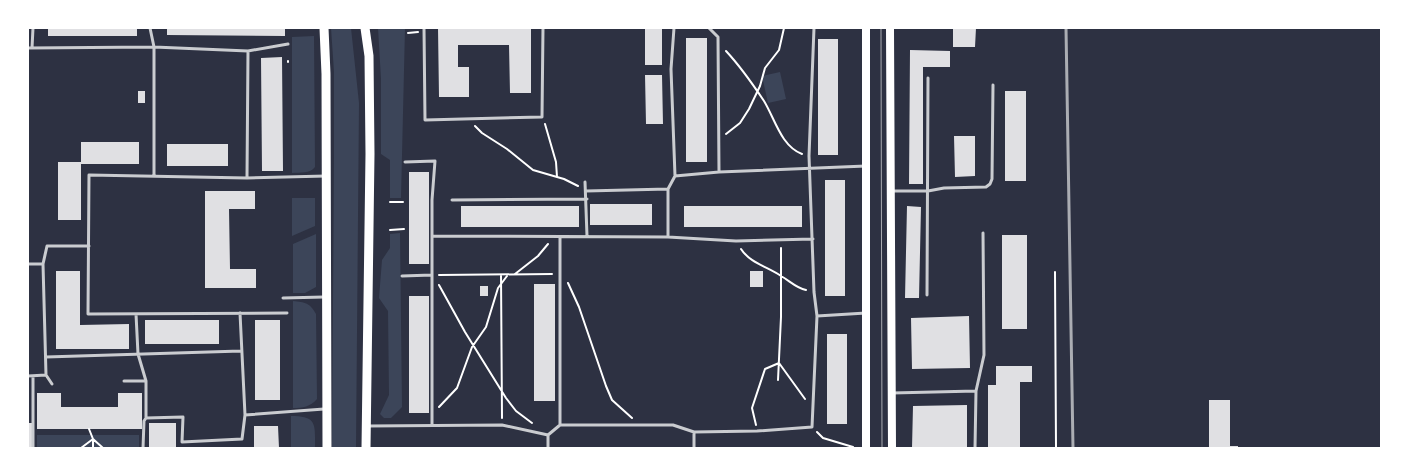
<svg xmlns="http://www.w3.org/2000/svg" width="1409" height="476" viewBox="0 0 1409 476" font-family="Rubik,sans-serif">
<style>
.green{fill:#3c4559}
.building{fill:#e0e0e3}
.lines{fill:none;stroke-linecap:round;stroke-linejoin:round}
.path{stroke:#fff;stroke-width:2}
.service{stroke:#caccd0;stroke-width:3}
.secondary{stroke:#fff;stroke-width:8}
.primary{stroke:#fff;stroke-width:9}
.tram{stroke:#abadb3;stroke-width:1}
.rail{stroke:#abadb3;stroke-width:3}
</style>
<rect width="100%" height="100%" fill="#2d3142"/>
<path class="green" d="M331 28H351L359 103 356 448H332L334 154V72Z
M378 28H405L401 198H390V160L381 154V79Z
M314 36 315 167C310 174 300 172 292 173V37Z
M780 72 786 99 768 103 762 76Z
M292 198H315V226L292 236Z
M400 233 402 407 391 418H384L380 414 389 395 388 311 379 298 382 260 390 248V234Z
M316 234V287L305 293H293V244Z
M293 301C305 302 310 303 316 314L317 399C310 407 303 408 293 408Z
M291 416C317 416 315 424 315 447L291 448Z
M37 435H139V448H37Z"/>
<path class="building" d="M48 28H137V36H48Z
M167 28H285V36L167 35Z
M438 28H531V93H510L509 45H458V67H469V97H439Z
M645 28H662V65H645Z
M953 28H976L975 47H953Z
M686 38H707V162H686Z
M818 39H838V155H818Z
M910 50 950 51V67H923V184H909Z
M282 57 283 171H262L261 58Z
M645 75H662L663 124H646Z
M138 91H145V103H138Z
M1005 91H1026V181H1005Z
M954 136H975V176L955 177Z
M81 142H139V164H81V220H58V162H81Z
M167 144H228V166H167Z
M409 172H429V264H409Z
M825 180H845V296H825Z
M205 191H255V209H229L230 269H256V288H205Z
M590 204H652V225H590Z
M461 206H579V227H461Z
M684 206H802V227H684Z
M907 206 921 207 919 298H905Z
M1002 235H1027V329H1002Z
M56 271H80V325L129 324V349H56Z
M750 271H763V287H750Z
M534 284H555V401H534Z
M480 286H488V296H480Z
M409 296H429V413H409Z
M969 316 970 368 912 369 911 318Z
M145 320H219V344H145Z
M255 320H280V400H255Z
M827 334H847V424H827Z
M996 366H1032V382H1020V448H988V385H996Z
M37 393H61V407H118V393H142V429H37Z
M1209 400H1230V446H1238V448H1209Z
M967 405V448H912L913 406Z
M28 423H32V448H28Z
M149 423H176V448H149Z
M254 426H278L279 448H254Z"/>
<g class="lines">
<path class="path" d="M408 33 418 32
M726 51C740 66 752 83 764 101 775 119 781 146 802 154
M288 61V62
M545 124 556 162 557 177 564 179 578 186
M475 126 482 133 507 149 533 170 557 177
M726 134 740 123 749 109 760 86 765 68 779 50 784 28
M390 202H403
M390 230 404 229
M741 249C750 263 768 267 781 276 790 281 796 288 806 290
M1055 272 1056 448
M515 274 538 256 548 244
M439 275 552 274
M501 275 502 418
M568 283 579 307 606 386 612 400 632 418
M439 285 465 332 506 398 516 411 532 423
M778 380 781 317V248
M439 407 457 388 472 347 486 327 498 288 507 276
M756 425 752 408 765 369 779 363 805 399
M89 429 93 439V448
M817 432 823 438 853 447
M81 448 93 439 103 448"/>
<path class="service" d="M150 28 154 47V176
M424 28 425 120 542 117 543 28
M709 28 718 37 719 172
M28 48 154 47 248 51 288 44
M32 48 33 28
M405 162 435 161 432 200V425
M675 176 719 172 866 166
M247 177 248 51
M585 182 587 236
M586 191 668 189
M891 191H928L944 188 986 187 990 184 992 179 993 85
M452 200 587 199
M432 236 668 237 736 241 813 239
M560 237V425
M668 237V189L675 176 671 69 674 28
M28 264H43
M402 276 432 275
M927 295 928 78
M283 298 324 297
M240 313 245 415 324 409
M287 313 88 314 89 175 247 178 326 176
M136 314 138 354 146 381V418L144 421 143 448
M817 316 866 313
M46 357 241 351
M28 376 46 375
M124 381H146
M52 384 46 375 43 264 47 246H89
M892 393 976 391
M146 418 183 417 182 442 242 439 245 415
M368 426 502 425 548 435 560 425H673L694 432 757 431 812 427 817 316 814 292 809 156 814 28
M694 432V448
M548 435V448
M33 448V376
M975 448 976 391 984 355 983 233"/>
<path class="secondary" d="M866 28V448
M890 28 892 448"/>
<path class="primary" d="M324 28 326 74 327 448
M365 28 369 56 370 154 366 448"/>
<path class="tram" d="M881 28 882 448"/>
<path class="rail" d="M1066 28 1073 448"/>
</g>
<rect width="1409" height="476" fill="none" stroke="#ffffff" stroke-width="58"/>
</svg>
